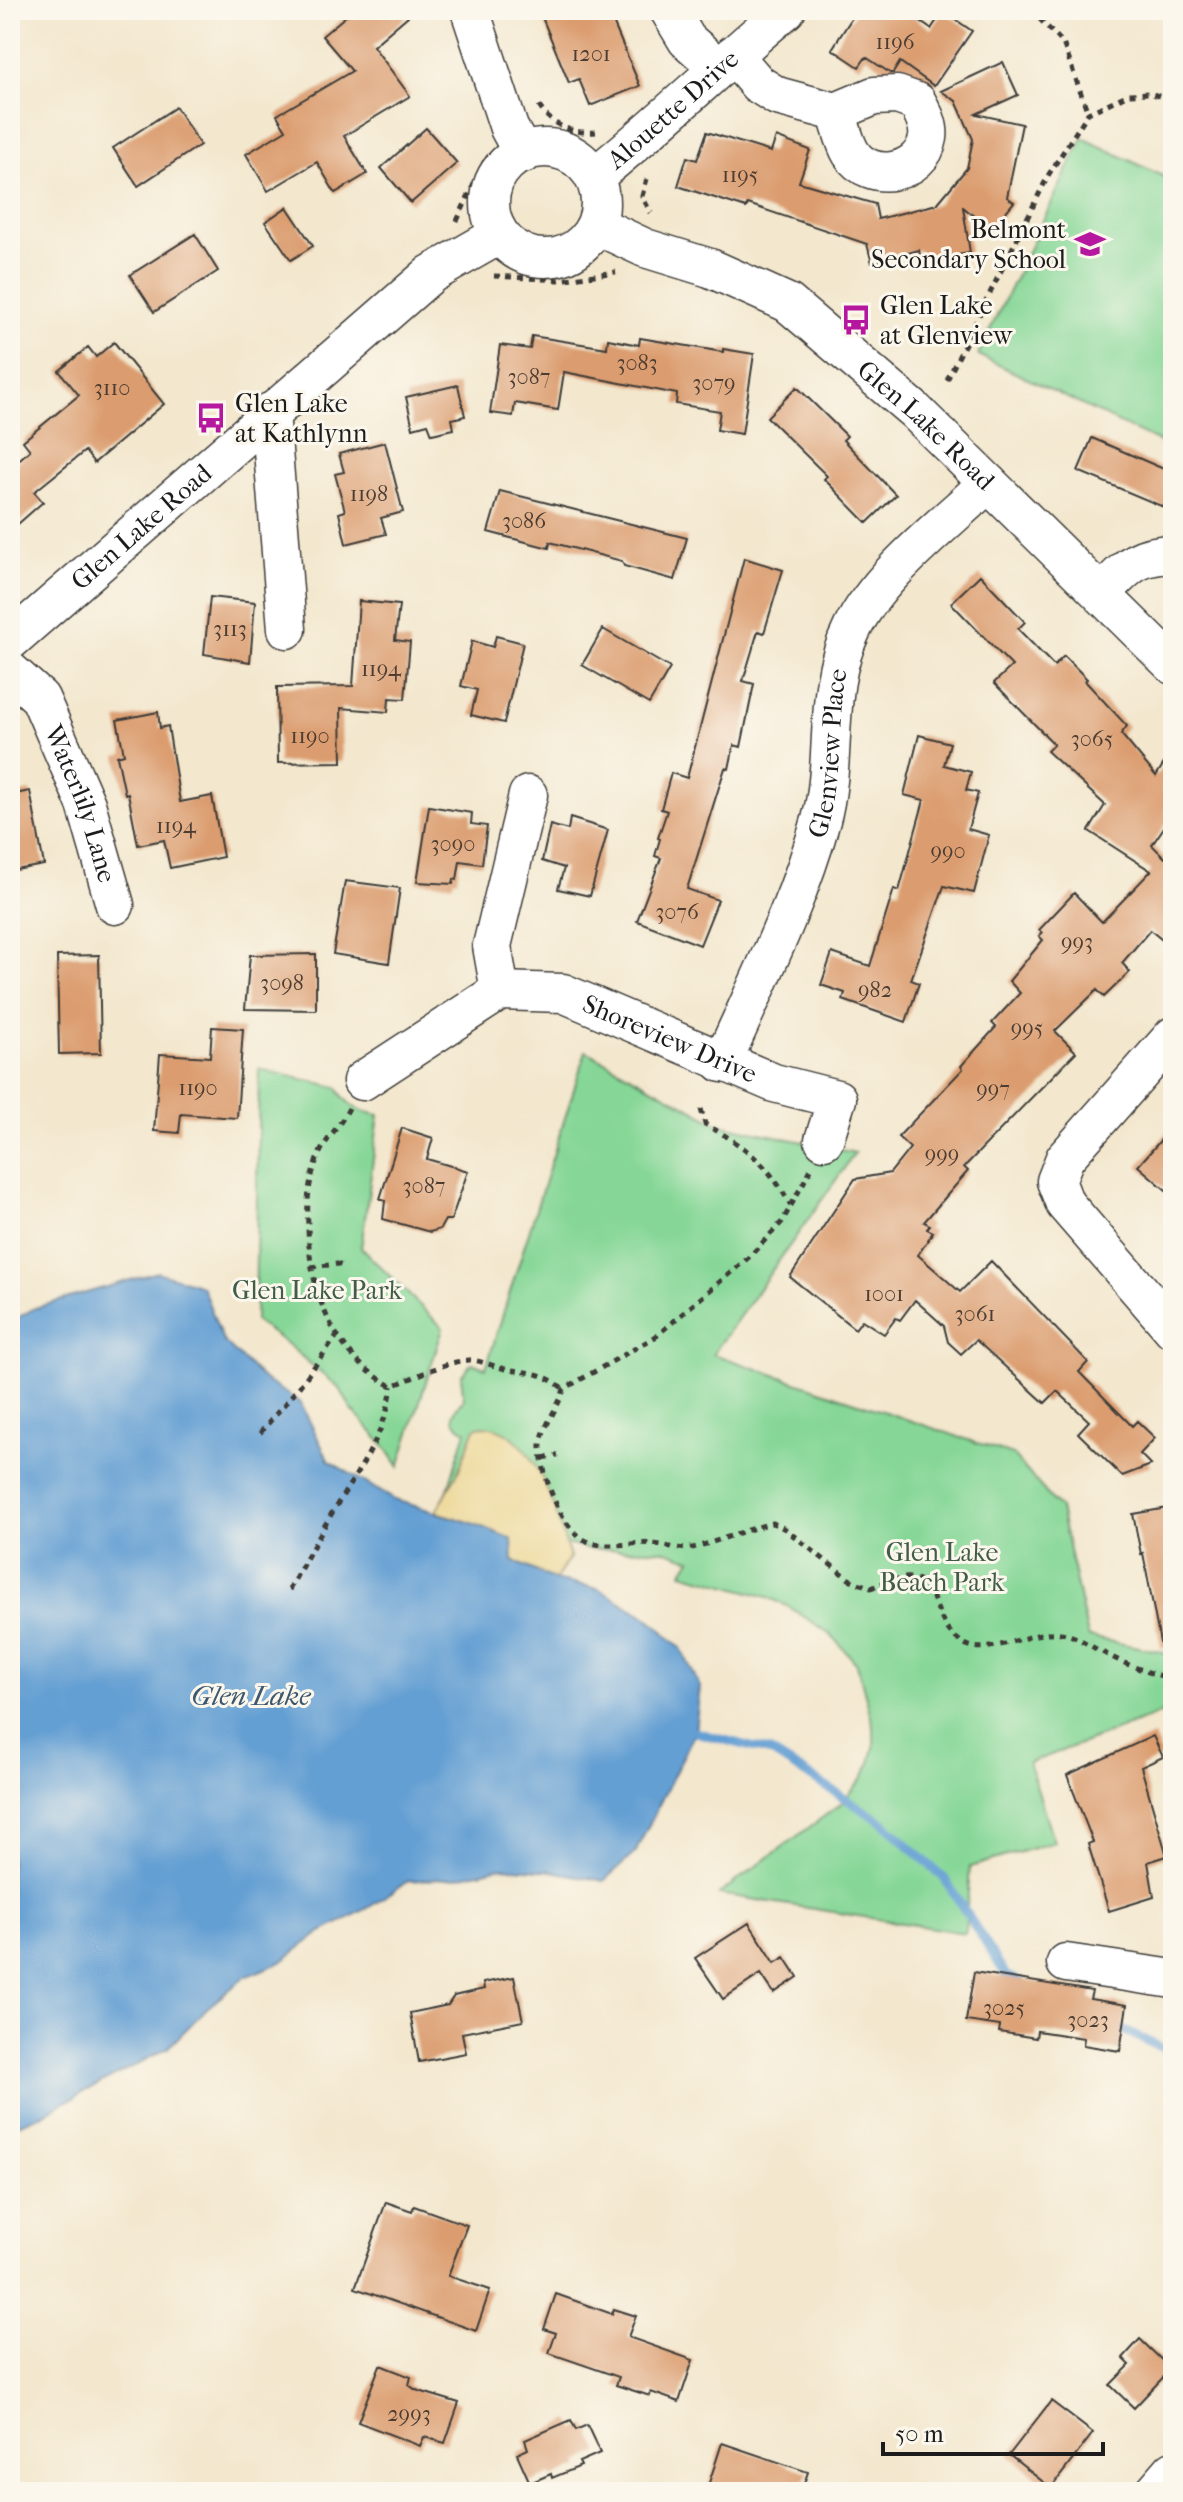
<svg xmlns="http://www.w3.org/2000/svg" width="1183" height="2502" viewBox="0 0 1183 2502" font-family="'IM FELL French Canon',serif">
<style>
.green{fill:#86d797;stroke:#517a5a;stroke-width:2}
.sand{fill:#eeda9e;stroke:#857b5d;stroke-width:2}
.water{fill:#639fd3;stroke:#405e78;stroke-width:2}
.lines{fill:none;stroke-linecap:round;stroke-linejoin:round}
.stream{stroke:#639fd3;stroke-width:9}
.building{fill:#db9d70}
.minor-casing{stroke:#3c3a37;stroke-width:41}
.path{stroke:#3c3a37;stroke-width:5;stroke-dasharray:6 6;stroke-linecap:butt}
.minor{stroke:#fff;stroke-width:38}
.labels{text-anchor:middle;stroke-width:6;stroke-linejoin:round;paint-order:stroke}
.number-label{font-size:22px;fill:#4c3c31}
.street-label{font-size:26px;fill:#1c1c1c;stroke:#fbf7ec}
.poi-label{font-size:26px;fill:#1c1c1c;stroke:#fbf7ec;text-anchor:start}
.park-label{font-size:26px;fill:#415d47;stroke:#fbf7ec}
.water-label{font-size:28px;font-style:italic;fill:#3c576e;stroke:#fbf7ec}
</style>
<rect width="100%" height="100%" fill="#fbf7ec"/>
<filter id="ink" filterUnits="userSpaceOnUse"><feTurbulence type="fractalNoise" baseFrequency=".0125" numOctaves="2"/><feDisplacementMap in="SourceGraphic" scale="16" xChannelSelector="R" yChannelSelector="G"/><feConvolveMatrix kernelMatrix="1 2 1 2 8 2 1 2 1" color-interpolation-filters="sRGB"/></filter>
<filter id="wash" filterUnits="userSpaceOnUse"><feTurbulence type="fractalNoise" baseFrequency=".006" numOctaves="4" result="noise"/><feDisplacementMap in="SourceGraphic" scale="32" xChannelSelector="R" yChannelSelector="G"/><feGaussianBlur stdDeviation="1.8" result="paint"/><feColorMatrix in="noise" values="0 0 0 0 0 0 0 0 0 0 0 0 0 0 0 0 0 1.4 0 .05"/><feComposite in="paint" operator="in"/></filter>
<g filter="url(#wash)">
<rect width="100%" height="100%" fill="#f3e7cd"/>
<path class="green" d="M1083 138 1173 181V449L978 355Z
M586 1051 719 1124 855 1153 713 1354 1013 1455 1060 1509 1088 1637 1173 1654V1709L1029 1763 1054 1842 970 1867 965 1933 719 1894 842 1803 862 1779 869 1766 874 1748V1728L857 1664 829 1633 789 1607 768 1597 682 1573 691 1559 663 1550 586 1549 563 1543 447 1492 466 1431C446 1418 452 1413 464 1399L461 1376 472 1363 486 1368Z
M259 1069 337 1087C346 1105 359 1112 379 1115L361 1248 443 1328 399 1467 385 1446 351 1409 341 1390 288 1345 255 1321Z"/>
<path class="sand" d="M482 1426C537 1427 555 1515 570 1557L555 1580 513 1561 472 1523 436 1512 458 1472 475 1428Z"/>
<path class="water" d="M157 1272 202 1286 223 1341 264 1380 300 1402 329 1461 395 1500 472 1523 512 1539 513 1561 555 1580 599 1589 651 1620 681 1648 700 1687 695 1732 635 1853 604 1881 551 1871 501 1867 454 1878 408 1881 368 1908 320 1933 281 1962 245 1977 207 2008 168 2048 41 2115 10 2127V1322L35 1308Z"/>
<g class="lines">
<path class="stream" d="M695 1732 771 1752 884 1823 944 1878 1006 1975 1021 1982
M1114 2026 1173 2053"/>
</g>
<g id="blocks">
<path class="building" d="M353 10H415L373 46 410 96 344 136 367 174 335 193 317 162 268 191 246 154 286 130 277 115 352 71 322 36Z
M539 10H608L640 86 590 106 579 79 569 83Z
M857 10H903L931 29 943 11 972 31 934 86 900 62 893 73H890L866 57 859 67 832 49Z
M1003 62 1018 95 976 114 1022 124 1007 197 1014 202 991 230 963 207 970 253 921 261 919 250 872 263 867 244 748 204 746 208 678 186 687 157 697 160 707 132 771 152 776 137 810 150 799 182 875 204 878 219 937 204 967 168 973 139 956 101 941 91Z
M176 107 200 145 138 186 113 148Z
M426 128 457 163 411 203 381 168Z
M287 207 313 246 291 260 265 222Z
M195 234 218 271 154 312 130 275Z
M532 336 607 348 608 339 639 345 640 338 723 352V349L754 354 742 434 717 430 720 411 676 404 677 394 564 372 558 410 515 403 513 416 490 413 500 345 530 349Z
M114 342 164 404 94 463 85 451 34 492 43 502 10 531V464L12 466 30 450 23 441 79 395 59 371 88 347 96 357Z
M458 385 465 416 452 419 454 429 432 434 428 424 413 428 406 397Z
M797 387 847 436 843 440 896 495 867 523 824 479 827 476 767 417Z
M1092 438 1173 473V511L1078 471Z
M385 442 403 512 381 518 386 534 346 544 339 513 345 511 335 474 344 472 339 454Z
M500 491 687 538 675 580 624 566 622 561 550 542 549 548 488 532Z
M744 558 783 570 764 633 758 631 743 681 754 684 741 747 734 745 729 769 725 768 687 889 718 900 700 945 637 921 661 858 655 856 660 839 658 838 667 811 661 809 671 773 687 778Z
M980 575 1025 622 1018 629 1054 666 1064 656 1087 679 1085 681 1127 726 1121 734 1156 776 1173 749V814L1152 845 1165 858 1173 849V949L1150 930 1122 963 1130 972 1104 997 1097 990 1055 1031 1076 1052 964 1167 968 1171 924 1222 930 1225 927 1229 933 1232 918 1255 960 1292 991 1261 1088 1362 1079 1372 1132 1426 1137 1421 1155 1438 1140 1454 1151 1465 1122 1476 1078 1433 1089 1421 1057 1391 1045 1403 976 1340 961 1354 948 1342 944 1326 915 1300 900 1320 896 1318 884 1334 862 1320 855 1329 790 1277 855 1179 890 1173 910 1148 898 1137 963 1069 961 1066 996 1027 992 1023 1020 993 1009 981 1043 940 1039 936 1042 933 1039 930 1074 893 1102 922 1151 871 1089 831 1105 805 1047 751 1054 744 994 683 1012 666 951 603Z
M210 597 255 602 250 662 204 654Z
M359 601 399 605 395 640 410 642 405 699 389 698 388 712 341 708 342 762 278 763 277 687 353 686Z
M603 629 670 668 649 704 582 665Z
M496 636 523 643 504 723 471 715 477 690 461 686 472 641 493 647Z
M158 712 160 728 168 726 180 802 212 796 223 857 170 868 164 840 138 845 128 793 125 794 117 756 124 754 117 720Z
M919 735 950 743 944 765 971 772 966 790 978 793 968 829 989 835 974 893 944 886 911 980 919 983 906 1022 843 1000 845 993 821 985 832 953 870 966 894 889 899 891 924 800 904 795Z
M30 791 44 865 10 871V795Z
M429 806 472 813 471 824 487 826 482 864 460 861 457 880 454 879 453 884 417 882Z
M570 818 608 830 590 896 558 889 564 868 542 861 550 825 568 830Z
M345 881 400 888 389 963 333 954Z
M316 954V1010L245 1009 250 955Z
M99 955 101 1053 59 1054 57 956Z
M212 1027 243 1029 237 1118 181 1114 179 1133 154 1131 160 1054 210 1057Z
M1173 1126V1196L1138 1166Z
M402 1128 433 1138 427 1159 468 1171 451 1220H445L440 1229 430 1232 383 1219 385 1201 380 1199Z
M1173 1507V1647L1161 1648 1143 1553 1141 1554 1133 1514Z
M1153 1736 1163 1757 1141 1767 1167 1856 1148 1862 1154 1897 1109 1911 1088 1844 1093 1842 1067 1775Z
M749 1923 775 1963 785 1957 798 1977 774 1993 761 1974 723 1999 695 1958Z
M974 1972 1092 1991 1090 1999 1127 2005 1120 2051 1083 2045 1084 2038 1037 2031 1036 2038 999 2032 1000 2026 966 2021Z
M514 1977 523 2021 462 2033 466 2053 419 2062 410 2013 448 2005 454 1996 484 1989 483 1983Z
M386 2202 412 2211 414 2206 467 2225 448 2276 490 2290 476 2331 355 2288Z
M556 2294 612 2314 614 2309 636 2316 628 2337 693 2360 679 2402 651 2392 650 2396 616 2385 619 2377 549 2353 556 2333 544 2329Z
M1140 2339 1171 2369 1134 2408 1110 2385 1130 2365 1123 2358Z
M380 2365 411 2377 409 2385 416 2390 459 2403 445 2443 424 2437 420 2446 358 2422Z
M1051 2401 1093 2433 1051 2488 1009 2455Z
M571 2420 576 2430 587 2425 600 2453 579 2462 581 2466 552 2478 551 2474 530 2483 517 2454 528 2449 525 2440Z
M722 2443 808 2472 801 2492H706Z"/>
</g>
</g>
<g filter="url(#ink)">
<use href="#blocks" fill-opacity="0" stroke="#3c3a37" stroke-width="2"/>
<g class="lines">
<g class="minor-casing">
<g id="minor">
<path d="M470 10 509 128 523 154"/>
<path d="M669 10 687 40 718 67"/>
<path d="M733 55 758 84 777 96 836 112 874 96 897 95 917 102C923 113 930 125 928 138 922 174 870 184 851 153 844 142 841 125 836 112"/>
<circle cx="545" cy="203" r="55"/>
<path id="s1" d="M594 177C660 124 721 64 786 10"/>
<path id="s2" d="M596 225 645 248 710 268 788 303 914 410 1173 665"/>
<path d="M270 412 287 629"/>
<path d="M1101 594C1127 568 1134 555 1173 554"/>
<path id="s3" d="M10 641 431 274 499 235"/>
<path id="s4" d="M10 671 40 698 86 804 115 905"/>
<path d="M500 991 492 946 528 795"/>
<path d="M1173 1036 1065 1158 1056 1181 1065 1204 1173 1329"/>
<path id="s5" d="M722 1063C757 984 798 904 821 820 838 758 822 689 852 629 878 575 944 525 988 483"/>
<path id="s6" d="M362 1081 500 991 563 993 774 1083 837 1099 824 1140"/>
<path d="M1066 1963 1173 1979"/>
<path d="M1154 2492 1173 2470"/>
</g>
</g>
<path class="path" d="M1031 10 1063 43 1088 113
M539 106C551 126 574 134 596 132
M647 179 642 196 651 213
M457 221 486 158
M494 276 559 280 616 272
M947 380 1049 174 1088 113 1129 94 1150 93 1173 101
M349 1108C339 1128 322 1142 315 1165 308 1186 307 1204 308 1226 309 1290 332 1355 392 1386 416 1377 444 1362 469 1360 481 1360 494 1367 506 1369 531 1373 542 1372 564 1389
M701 1109 705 1124C746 1147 768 1163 791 1206
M811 1169 782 1222 749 1257 655 1337 564 1389C559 1407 542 1427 541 1445 540 1471 561 1531 587 1541 608 1550 632 1541 654 1544 669 1546 681 1551 696 1547 722 1540 747 1529 773 1523L785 1529 849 1579 871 1588C950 1553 920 1617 963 1643 988 1659 1031 1629 1060 1633 1077 1635 1089 1646 1104 1653 1126 1665 1149 1673 1173 1679
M311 1267 337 1264 345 1267
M260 1433 299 1387 337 1336
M543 1458 558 1455
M289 1590C305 1561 321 1531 338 1503 362 1465 386 1432 392 1386"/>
<use href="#minor" class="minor"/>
</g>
</g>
<defs>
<g id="school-bare" transform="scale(2.4)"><path d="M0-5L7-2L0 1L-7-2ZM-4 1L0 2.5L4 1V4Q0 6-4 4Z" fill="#b5179e" stroke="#fbf7ec" stroke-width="2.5" paint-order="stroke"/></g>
<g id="bus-bare" transform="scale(2.4)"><path d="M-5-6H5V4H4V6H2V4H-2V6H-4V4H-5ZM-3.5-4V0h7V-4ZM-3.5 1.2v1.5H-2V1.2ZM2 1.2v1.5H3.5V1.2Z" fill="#b5179e" stroke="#fbf7ec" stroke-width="2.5" paint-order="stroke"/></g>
</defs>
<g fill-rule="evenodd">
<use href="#school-bare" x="1090" y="244"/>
<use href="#bus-bare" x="856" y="320"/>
<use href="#bus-bare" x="211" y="418"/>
</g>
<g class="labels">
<g class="number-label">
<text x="895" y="49">1196</text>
<text x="591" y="61">1201</text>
<text x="740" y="182">1195</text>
<text x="637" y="370">3083</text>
<text x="529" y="384">3087</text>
<text x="714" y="390">3079</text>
<text x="112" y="395">3110</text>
<text x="369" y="501">1198</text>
<text x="524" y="528">3086</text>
<text x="230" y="636">3113</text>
<text x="381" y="676">1194</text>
<text x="310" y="743">1190</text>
<text x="1092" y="746">3065</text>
<text x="176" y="833">1194</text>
<text x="453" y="851">3090</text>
<text x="948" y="858">990</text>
<text x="677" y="919">3076</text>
<text x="1077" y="949">993</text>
<text x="282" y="990">3098</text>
<text x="875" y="997">982</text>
<text x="1027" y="1035">995</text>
<text x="198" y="1095">1190</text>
<text x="993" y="1096">997</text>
<text x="942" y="1161">999</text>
<text x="424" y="1193">3087</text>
<text x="884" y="1301">1001</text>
<text x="975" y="1321">3061</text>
<text x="1004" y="2015">3025</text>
<text x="1088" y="2027">3023</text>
<text x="409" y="2421">2993</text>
</g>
<g class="street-label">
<text dy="9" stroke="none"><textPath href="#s1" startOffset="104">Alouette Drive</textPath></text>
<text dy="9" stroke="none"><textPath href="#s2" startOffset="392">Glen Lake Road</textPath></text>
<text dy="9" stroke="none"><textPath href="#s3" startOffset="174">Glen Lake Road</textPath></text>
<text dy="9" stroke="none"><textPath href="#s5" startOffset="330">Glenview Place</textPath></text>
<text dy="9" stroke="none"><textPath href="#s4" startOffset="154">Waterlily Lane</textPath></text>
<text dy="9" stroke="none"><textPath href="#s6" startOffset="344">Shoreview Drive</textPath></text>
</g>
<g class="poi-label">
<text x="1066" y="238" text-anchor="end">Belmont<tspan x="1066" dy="30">Secondary School</tspan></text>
<text x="880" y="314">Glen Lake<tspan x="880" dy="30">at Glenview</tspan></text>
<text x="235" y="412">Glen Lake<tspan x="235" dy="30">at Kathlynn</tspan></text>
</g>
<g class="park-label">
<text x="317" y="1299">Glen Lake Park</text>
<text x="942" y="1561">Glen Lake<tspan x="942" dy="30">Beach Park</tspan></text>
</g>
<g class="water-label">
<text x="251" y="1705">Glen Lake</text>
</g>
</g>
<rect width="1183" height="2502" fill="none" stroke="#fbf7ec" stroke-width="40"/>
<path d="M883 2442v12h220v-12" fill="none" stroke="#1c1c1c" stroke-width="4"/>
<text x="895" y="2442" font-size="24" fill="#1c1c1c" stroke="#fbf7ec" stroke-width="6" paint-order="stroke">50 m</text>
</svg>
